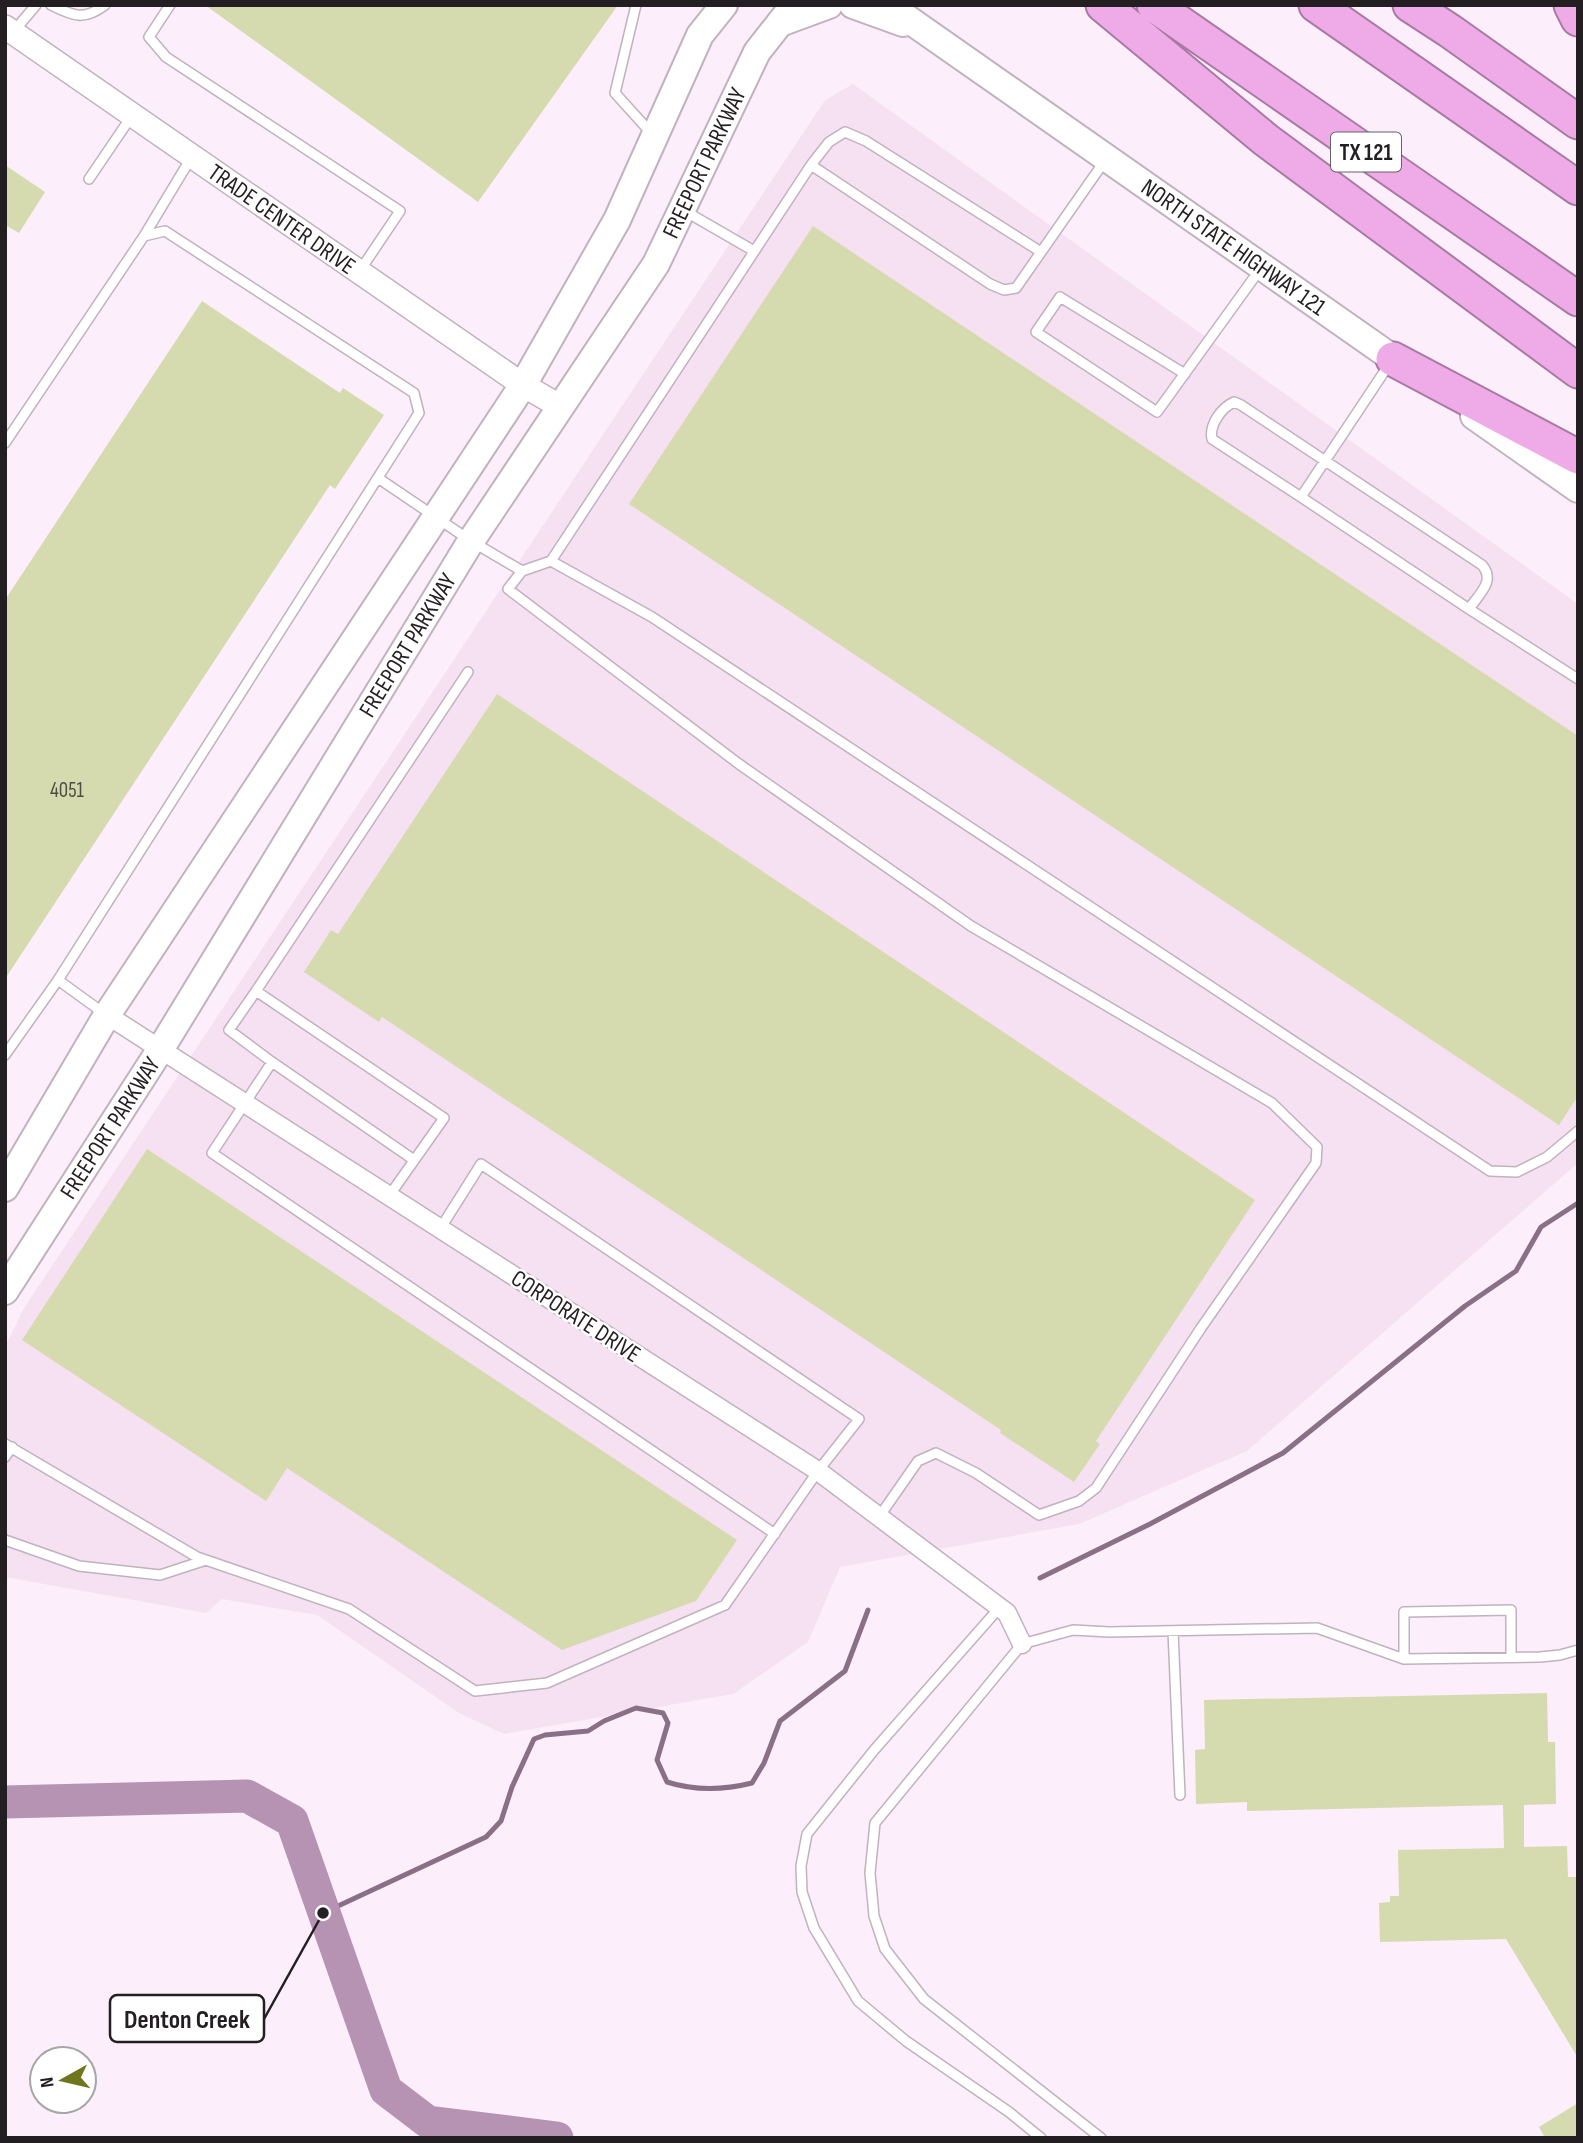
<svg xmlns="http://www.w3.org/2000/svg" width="1583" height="2143" viewBox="0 0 1583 2143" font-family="'Sofia Sans Condensed',sans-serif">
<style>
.built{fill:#f6e1f3}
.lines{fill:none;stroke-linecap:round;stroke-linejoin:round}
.stream{stroke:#8a7087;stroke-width:5}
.river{stroke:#b693b2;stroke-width:33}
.building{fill:#d5dbae}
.service-casing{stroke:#c0b2be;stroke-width:12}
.minor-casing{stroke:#c0b2be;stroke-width:21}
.tertiary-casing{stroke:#c0b2be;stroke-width:26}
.secondary-casing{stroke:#c0b2be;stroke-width:30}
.motorway-casing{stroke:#a87aa3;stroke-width:37}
.service{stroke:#fff;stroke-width:9}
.minor{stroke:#fff;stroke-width:18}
.tertiary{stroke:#fff;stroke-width:23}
.secondary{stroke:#fff;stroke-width:26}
.motorway{stroke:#efabe8;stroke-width:33}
.labels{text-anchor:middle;stroke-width:5;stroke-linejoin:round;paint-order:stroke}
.number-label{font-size:21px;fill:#504d45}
.shield{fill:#fff;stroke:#656264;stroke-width:2}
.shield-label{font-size:23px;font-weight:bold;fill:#231e22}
.street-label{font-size:24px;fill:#231e22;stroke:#fff}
.leader{fill:none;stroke:#231e22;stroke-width:2.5}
.callout-dot{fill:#231e22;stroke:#fff;stroke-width:2.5}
.callout{fill:#fff;stroke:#231e22;stroke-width:2.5}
.callout-label{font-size:26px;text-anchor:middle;font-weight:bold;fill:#231e22}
</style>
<rect width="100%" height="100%" fill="#fceefa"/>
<path class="built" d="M853 84 1578 604V1163L1247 1451 1079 1524 840 1567 808 1642 733 1694 504 1734 459 1713 317 1615 222 1599 206 1613 5 1577V1347L24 1308 825 100Z"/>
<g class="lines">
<path class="stream" d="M1040 1578 1150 1524 1283 1453 1465 1306 1516 1271 1541 1227 1578 1203
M323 1913 486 1837 501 1821 512 1787 534 1739 545 1735 588 1731 604 1721 636 1708 663 1713 668 1723 657 1760 667 1782C695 1791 724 1790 752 1783L764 1763 780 1721 845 1671 868 1610"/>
<path class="river" d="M5 1802 247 1796 292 1821 386 2090 428 2122 557 2138"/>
</g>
<path class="building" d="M205 5H618L478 202Z
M5 165 45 192 19 233 5 225Z
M813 226 1578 736V1096L1559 1125 629 504Z
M202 301 340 393 343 388 384 415 335 489 330 485 5 979V600Z
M497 694 1255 1200 1096 1441 1100 1444 1074 1482 1000 1433 1001 1430 382 1017 379 1022 304 972 331 930 338 934Z
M147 1149 737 1540 696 1601 562 1650 287 1468 266 1501 22 1340Z
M1547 1693 1548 1742H1555L1556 1804 1524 1805V1847L1567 1846 1568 1877H1578V2058L1506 1939 1380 1942 1379 1903 1390 1902V1896H1399L1398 1850 1504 1848 1503 1805 1247 1811V1802L1196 1804 1195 1750 1205 1749 1204 1700Z
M1578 2103V2138H1545L1539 2127Z"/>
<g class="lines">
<g class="service-casing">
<path id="service" d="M51 5C73 16 84 21 105 5
M170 5 149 37 166 57 400 211 359 272
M636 5 615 93 652 134
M14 31 36 5
M811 165 829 142 845 132 866 141 1041 252
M89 179 131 117
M683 210 754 251
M144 236 191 158
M1390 363 1301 497 1212 439C1209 425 1221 408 1234 402L1241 405 1482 565C1496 581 1479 594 1469 609L1578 679
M1185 374 1060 297 1036 332 1157 412 1261 268
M5 443 144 236 165 231 414 393 419 413 58 980 5 1055
M378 478 471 541 522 571
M1301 497 1469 609
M551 561 811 165 990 284 1004 290 1016 288 1106 159
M58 980 105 1014
M256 991 468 672
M272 1062 414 1160
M389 1196 444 1118 256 991 229 1030 272 1062 212 1153 775 1534
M5 1444 197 1557 349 1609 475 1691 547 1683 725 1605 818 1471 859 1419 481 1164 440 1229
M5 1457 12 1447
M879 1517 918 1461 936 1453 976 1473 1039 1515 1079 1501 1096 1488 1201 1328 1316 1163 1317 1147 1272 1103 971 926 739 764 508 589 522 571 551 561 652 617 1490 1171 1517 1172 1547 1157 1578 1131
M5 1540 79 1566 160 1575 206 1560
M1000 1607 875 1749 807 1834 801 1866 802 1892 814 1928 858 2001 906 2041 1009 2112 1041 2138
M1173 1631 1180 1795
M1404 1659V1612L1511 1610V1656
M1101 2138 924 1999 885 1949 874 1916 870 1873 875 1823 1022 1644 1073 1630 1109 1632 1317 1628 1404 1659 1540 1657 1560 1655 1578 1650"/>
</g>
<g class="minor-casing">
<path id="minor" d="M107 1015 818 1471 1007 1613 1022 1644"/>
</g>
<g class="tertiary-casing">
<path id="tertiary" d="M5 27 523 385 561 407"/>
</g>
<g class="secondary-casing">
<g id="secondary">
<path d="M853 5 903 23"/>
<path id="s1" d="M888 5 1408 369"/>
<path d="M780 23 829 5"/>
<path d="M1474 416 1578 489"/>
<path d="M5 1188 107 1015 523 385 617 220 700 35 724 5"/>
<path id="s2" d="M5 1291 160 1050 471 541 656 264 757 52 794 5"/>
</g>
</g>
<g class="motorway-casing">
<path id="motorway" d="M1103 5 1266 140 1578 371
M1154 5 1578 299
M1316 5 1578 188
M1410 5 1450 31 1578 122
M1571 5 1578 19
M1393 359 1578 457"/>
</g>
<use href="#service" class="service"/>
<use href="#minor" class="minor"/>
<use href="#tertiary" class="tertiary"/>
<use href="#secondary" class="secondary"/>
<use href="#motorway" class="motorway"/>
</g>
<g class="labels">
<g class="number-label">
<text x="67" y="797">4051</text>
</g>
<rect class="shield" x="1331" y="132.5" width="70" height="39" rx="5"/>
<g class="shield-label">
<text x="1366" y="160">TX 121</text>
</g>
<g class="street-label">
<text dy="8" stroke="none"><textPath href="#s2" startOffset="1328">FREEPORT PARKWAY</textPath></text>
<text transform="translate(282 219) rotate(35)" y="8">TRADE CENTER DRIVE</text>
<text dy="8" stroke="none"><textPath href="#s1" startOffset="422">NORTH STATE HIGHWAY 121</textPath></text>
<text dy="8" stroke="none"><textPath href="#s2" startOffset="761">FREEPORT PARKWAY</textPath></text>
<text dy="8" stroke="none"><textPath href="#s2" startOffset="194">FREEPORT PARKWAY</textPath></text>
<text transform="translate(576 1316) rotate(33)" y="8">CORPORATE DRIVE</text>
</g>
</g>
<path class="leader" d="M323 1913L264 2019"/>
<circle class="callout-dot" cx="323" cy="1913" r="7"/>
<rect class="callout" x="110" y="1995" width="154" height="47" rx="7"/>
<g class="callout-label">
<text x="187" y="2028">Denton Creek</text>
</g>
<rect width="1583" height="2143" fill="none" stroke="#231e22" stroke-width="14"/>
<g transform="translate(63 2080) rotate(262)"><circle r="33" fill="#ffffff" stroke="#a7a5a7" stroke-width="2"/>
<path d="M0-5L12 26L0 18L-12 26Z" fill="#70761e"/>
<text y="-10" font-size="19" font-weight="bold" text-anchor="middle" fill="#231e22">N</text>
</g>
</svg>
